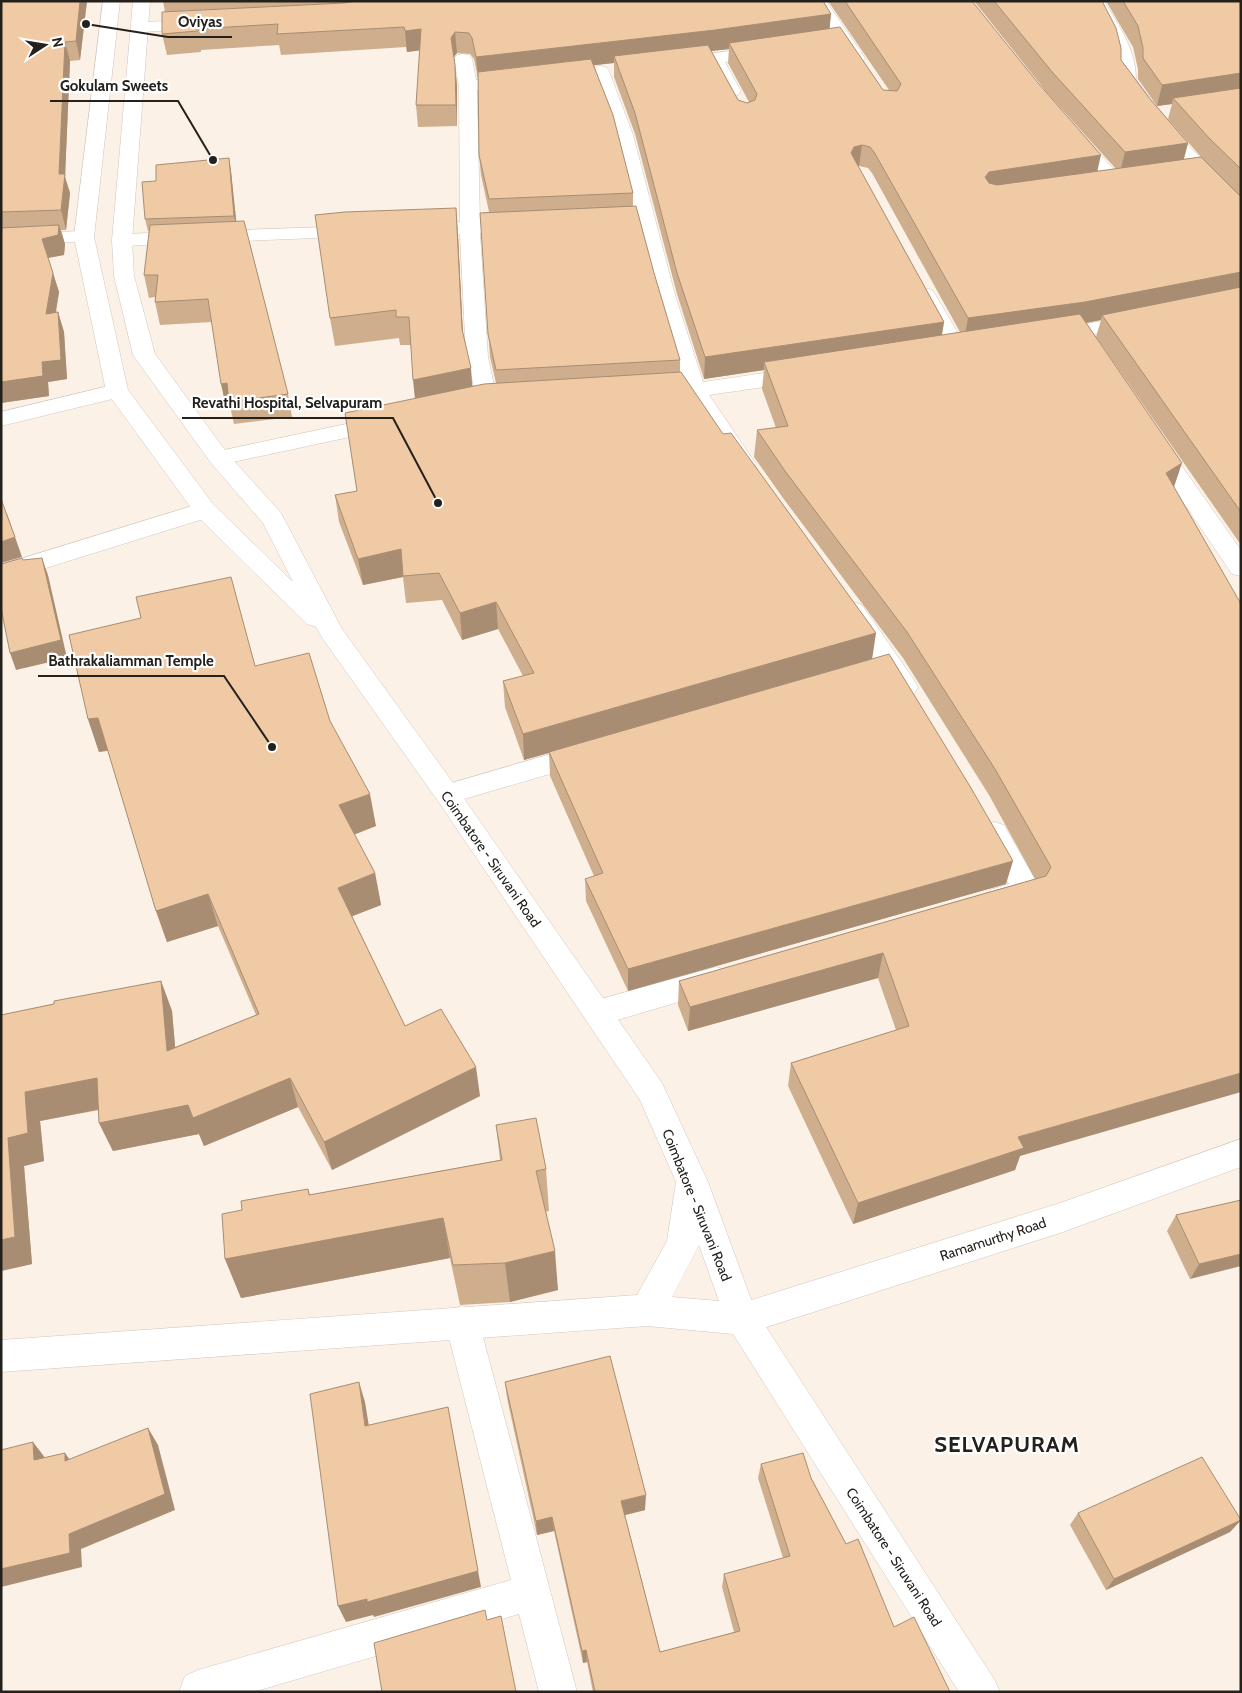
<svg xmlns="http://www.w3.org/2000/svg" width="1242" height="1693" viewBox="0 0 1242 1693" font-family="Cabin,sans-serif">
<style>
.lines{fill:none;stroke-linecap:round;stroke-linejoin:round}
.minor-casing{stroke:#d0c6bd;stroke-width:1}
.major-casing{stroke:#d0c6bd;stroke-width:1}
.minor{fill:#fff;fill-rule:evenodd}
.major{fill:#fff;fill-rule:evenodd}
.wall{fill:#ceae8d;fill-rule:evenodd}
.shaded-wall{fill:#a88d73}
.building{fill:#f0caa4;stroke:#a88d73}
.labels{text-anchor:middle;stroke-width:4.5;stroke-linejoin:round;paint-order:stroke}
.street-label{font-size:14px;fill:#24211d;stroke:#fff}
.near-district-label{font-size:22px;font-weight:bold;letter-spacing:1px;fill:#24211d;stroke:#fff}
.leader{fill:none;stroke:#24211d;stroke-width:2}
.callout-dot{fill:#24211d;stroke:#fff;stroke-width:2}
.callout-label{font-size:15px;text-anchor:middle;font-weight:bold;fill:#24211d;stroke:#fff;stroke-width:4.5;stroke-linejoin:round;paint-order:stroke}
</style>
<rect width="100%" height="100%" fill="#fbf1e7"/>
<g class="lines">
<g class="minor-casing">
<path id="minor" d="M809 1H826L865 58 862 62 856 63 850 62Z
M1087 1H1104C1119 26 1136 49 1136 80L1187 144 1241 200V217L1234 215 1160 136 1118 80V69L1113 48Z
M198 20 204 21 207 25 204 29 140 32 134 31 131 27 134 23 140 22Z
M765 46 771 47 774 51 771 55 725 62 741 91 738 95 732 96 726 95 705 58 708 54Z
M463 54 469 55 472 59 476 80 516 75 522 76 525 80 522 84 477 90 480 222 495 223 498 227 495 231 480 233 488 357 496 395 513 396 516 401 513 406C501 409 490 410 478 407L475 402 473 382 466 357 460 234 421 236 414 234 411 230 414 226 460 222 459 86 454 59 457 55Z
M600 66 606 67 609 71 633 135 675 295 703 382 798 368 806 370 809 375 806 380 798 382 709 395 756 464 753 469 745 471 737 469 689 397 672 396 669 391 672 386 682 384 655 295 615 135 593 77 559 80 553 79 550 75 553 71 559 70Z
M1075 131 1082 133 1121 178 1124 182 1121 186 1114 188 1107 186 1068 141 1066 137 1068 133Z
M356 226 363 228 366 232 363 236 122 246 115 244 112 240 115 236 122 234Z
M84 231 91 233 94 237 91 241 1 246V234Z
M925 288 932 290 935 294 967 349 964 354 956 356 948 354 945 349 915 294 918 290Z
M1134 315 1141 317 1144 321 1141 325 1053 342 1046 341 1042 336 1046 331 1053 330Z
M117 384 125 386 128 391 125 396 1 426V412Z
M384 416 392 418 395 423 392 428 219 465 211 463 208 458 211 453 219 451Z
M1156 439 1164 441 1241 550V576L1232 574 1145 446 1148 441Z
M205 502 213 504 217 510 213 516 1 582V565Z
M853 602 862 605 914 680 918 687 914 694 905 696 896 694 844 617 841 611 844 605Z
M585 744 594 747 598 754 594 761 447 804 438 801 434 794 438 787Z
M994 822 1004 825 1037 883 1041 891 1037 899 1000 909 990 906 986 898 990 890 1009 884 980 833 984 825Z
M716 967 726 970 731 979 726 988 597 1026 587 1022 582 1013 587 1004 597 1000Z
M1241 1139V1167L1060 1233 742 1335 730 1330 725 1319 730 1308 742 1303 1060 1203Z
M462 1306 474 1311 479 1322 577 1692H539L519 1614 253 1692H179L185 1676 198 1670 511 1580 445 1322 450 1311Z"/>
</g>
<g class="major-casing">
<path id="major" d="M103 1H120L94 237 128 390 213 504 293 582 263 523 211 463 133 355 114 276 112 240 133 1H150L132 240 134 276 155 354 227 453 281 513 342 629 456 787 662 1083 708 1182 755 1310 994 1679 1000 1692H959L733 1334 647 1326 1 1372V1340L637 1295 667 1241 676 1182 640 1100 438 801 323 639 316 627 307 624 197 516 106 391 74 237ZM699 1245 719 1301 672 1297Z"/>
</g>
<use href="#minor" class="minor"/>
<use href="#major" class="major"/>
</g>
<path class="wall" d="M1 1H87L80 60 70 61 65 177 70 193 66 230H61L65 244 64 255 48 258 59 292 56 313 58 312 64 332 67 379 48 382 49 396 1 403Z
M163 1H823L831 14 829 29 883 90H889L828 1H972L1098 171 1116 169 1048 94 974 1H1102L1121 60 1150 99 1188 143 1184 159 1201 157 1168 119 1172 104 1157 106 1138 79V69L1133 47 1106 1H1241V545L1096 337 1101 320 1086 323 1174 488 1020 1156 1015 1170 853 1224 788 1086 791 1063 896 1030 878 978 688 1031 678 1005 679 981 1035 879 989 795 903 658 783 498 754 457 757 430 776 428 762 389 764 370 704 379 677 294 635 134 614 77V63L594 65 633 193V206L680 360V372L872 659 1006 884 628 991 586 901 585 879 594 876 550 776 549 753 524 760 505 707 503 681 523 676 498 629 462 640 442 600 406 603 403 577 363 585 339 522 335 495 357 491 415 398 411 345H400L399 338 335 346 330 318 456 208 458 236 463 335 472 386 496 383 490 357 480 213 489 212 481 175 479 155 478 78 474 59 470 54 457 53 454 57 457 86V126L418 127 416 105 420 50 407 52 406 47 281 55 279 45 201 50V52L167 55 162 34 165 12ZM729 49 728 63 749 102 747 103 738 100 711 51ZM859 166 868 168 872 173 960 332 942 335 944 322 858 167Z
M229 158 231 171 236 222 288 394 292 417 234 424 230 406 226 407 212 322 160 325 155 302V297L149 298 144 275 149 231H148L145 219 156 181Z
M255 666 330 721 376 826 354 834 375 873 381 905 352 916 405 1026 480 1096 332 1170 298 1107 204 1146 199 1134 113 1151 99 1123V1110L40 1121 44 1161 24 1166 32 1264 1 1271V1015L161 981 172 1011 175 1047 256 1015 218 926 167 942 156 911 108 751 99 752 88 719Z
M496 1125 546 1169 549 1211 545 1212 558 1290 510 1302 460 1305 450 1258 241 1298 225 1259 242 1210 308 1189 310 1195 500 1160Z
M1241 1200 1190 1279 1167 1231 1176 1215Z
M505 1382 645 1510 625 1515 660 1652 734 1632 722 1587 724 1574 783 1558 758 1478 761 1464 811 1478 846 1544 894 1627 950 1692H593L587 1662 583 1663 554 1531 537 1535 507 1398Z
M1078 1513 1241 1520 1230 1532 1106 1590 1070 1525Z"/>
<path class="shaded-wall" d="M80 1H87L80 60 76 41Z
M831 14 829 35 729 43V49L616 62 614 56V63L478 78 476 57Z
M421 29 423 50 407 52 405 31Z
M455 32 457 53 452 59 451 38Z
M65 42 70 61 65 177 70 193 66 230 61 210 59 174Z
M455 65 457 86V126L456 105Z
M1241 73V93L1173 98 1172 104 1157 106 1162 85Z
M1188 143 1182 165 1120 173 1125 152Z
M862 145 859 166 852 169 851 153 854 147Z
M1101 155 1096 177 981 199 985 177 989 172Z
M229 158 231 171 237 228 234 216Z
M456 208 458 236 464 357 462 329Z
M59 225 65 244 64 255 47 258 42 239Z
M1241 272V292L1102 315 1101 320 1080 324 964 340 968 318Z
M53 273 59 292 52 333 46 314Z
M58 312 64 332 67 379 48 382 49 396 1 403V382L42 362Z
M944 322 940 344 764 362V370L704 379 705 357Z
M471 368 473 396 416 408 413 380Z
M227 383 230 406 226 407 221 384Z
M1182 463 1173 490 1166 473Z
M7 514 22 557 1 563V542Z
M401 549 403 577 363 585 358 559Z
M42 558 48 575 67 658 16 670 10 653Z
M496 602 498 629 462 640 460 613Z
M876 633 872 660 524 760 523 734Z
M98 718 109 750 99 752 88 719Z
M370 794 376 826 346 838 339 805Z
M1013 861 1006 884 628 991V969Z
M375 873 381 905 345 919 338 888Z
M208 894 218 926 167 942 156 911Z
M883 953 878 978 688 1031 690 1007Z
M161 981 172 1011 178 1080 167 1051Z
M476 1067 480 1096 332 1170 324 1142Z
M1241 1073V1092L1020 1156 1015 1170 853 1224 858 1203 1018 1137Z
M97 1078 111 1107 40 1121 44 1161 24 1166 32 1264 1 1271V1240L8 1138 25 1092Z
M290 1078 298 1107 204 1146 199 1134 113 1151 99 1123Z
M443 1218 450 1258 241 1298 225 1259Z
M555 1251 558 1290 510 1302 505 1263Z
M1241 1254V1266L1190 1279 1199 1264Z
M359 1382 365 1402 372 1445 365 1426Z
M448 1407 481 1587 374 1617 373 1615 346 1622 338 1606Z
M148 1428 158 1445 175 1510 81 1549 82 1567 1 1587V1569L69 1534Z
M33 1442 46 1459 34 1460Z
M65 1453 77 1470 65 1461Z
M646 1495 645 1510 621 1516V1501Z
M552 1517 554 1531 537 1535 536 1521Z
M1241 1520 1230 1532 1106 1590 1114 1579Z
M586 1650 587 1662 583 1663 582 1651Z"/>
<path class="building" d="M1 1H80L76 41 65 42 59 174H65L61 210 1 212Z
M357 1H823L831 14 715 30 476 57 472 38 469 33 455 32 451 38 455 65 456 105H416L421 29 405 31 404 27 277 34 278 24 197 29V31L162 34V12L344 3Z
M845 1H972L1038 83 1101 155 989 172 985 177 989 183 997 185 1201 157 1239 195H1241V272L1085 302 968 318 874 152 870 147 862 145 854 147 851 153 944 322 705 357 677 273 635 113 614 56 708 45 738 100 747 103 755 100 757 94 729 43 840 27 883 90 897 91 901 84Z
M994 1H1102L1116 28 1121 48V60L1150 99 1188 143 1125 152 1053 73Z
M1123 1H1241V73L1162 85 1143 58V48L1138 26Z
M591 59 613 115 633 193 489 199 479 155 478 72Z
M1241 88V169L1209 138 1173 98Z
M229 158 234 216 145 219 142 182 156 181V165Z
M636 206 654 273 680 360 496 370 488 334 480 213Z
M456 208 462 329 471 368 413 380 409 317H396V310L330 318 315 215 345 212Z
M244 221 288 394 229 402 227 383 221 384 208 299 155 302 158 275H144L150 225Z
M59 225 58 235 42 239 53 273 46 314 58 312 61 360 42 362 43 376 1 382V228Z
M1241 287V512L1102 315Z
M1080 314 1182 463 1166 473 1241 604V1073L1018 1137 1024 1148 858 1203 791 1063 909 1026 883 953 690 1007 679 981 1046 876 1051 867 995 769 907 632 785 471 757 430 788 426 764 362Z
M681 372 723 434 731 433 876 633 523 734 503 681 534 673 496 602 460 613 439 573 403 576 401 549 358 559 335 495 357 491 345 413 484 384Z
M1 499 15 537 1 542Z
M22 558 23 560 42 558 61 640 10 653 1 608V564Z
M231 577 255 666 309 653 330 721 370 794 339 805 375 873 338 888 405 1026 441 1009 476 1067 324 1142 290 1078 193 1118 188 1105 99 1123 97 1078 25 1092 28 1133 8 1138 15 1237 1 1240V1015L54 1004V1001L161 981 167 1051 259 1014 208 894 156 911 98 718 88 719 69 635 141 618 136 597Z
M889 654 971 788 1013 861 628 969 585 879 603 873 549 752Z
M536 1118 546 1169 536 1171 555 1251 505 1263 453 1265 443 1218 225 1259 222 1214 242 1210 241 1201 308 1189 309 1195 502 1160 496 1125Z
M1241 1200V1254L1199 1264 1176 1215Z
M610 1356 646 1495 621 1501 660 1652 740 1631 724 1574 790 1556 761 1464 803 1453 811 1478 846 1544 858 1539 894 1627 914 1617 950 1692H595L586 1650 582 1651 552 1517 536 1521 505 1382Z
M359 1382 365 1426 448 1407 478 1571 367 1602V1599L338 1606 310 1394Z
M148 1428 165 1494 69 1534 70 1553 1 1569V1450L33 1442 34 1460 65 1453V1461Z
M1202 1457 1241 1520 1114 1579 1078 1513Z
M485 1610 487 1620 501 1616 516 1692H382L374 1643Z"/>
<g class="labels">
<g class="street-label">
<text transform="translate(491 859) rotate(55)" y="5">Coimbatore - Siruvani Road</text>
<text transform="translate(697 1205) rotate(68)" y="5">Coimbatore - Siruvani Road</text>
<text transform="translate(993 1239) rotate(-18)" y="5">Ramamurthy Road</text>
<text transform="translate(894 1557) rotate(57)" y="5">Coimbatore - Siruvani Road</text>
</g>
<g class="near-district-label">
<text x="1007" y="1452">SELVAPURAM</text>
</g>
</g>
<path class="leader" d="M86 24L168 37H232M213 160L178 101H50M438 503L393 418H182M272 747L224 676H38"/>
<g class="callout-dot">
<circle cx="86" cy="24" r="5"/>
<circle cx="213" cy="160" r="5"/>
<circle cx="438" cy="503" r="5"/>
<circle cx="272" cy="747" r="5"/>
</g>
<g class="callout-label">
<text x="200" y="27">Oviyas</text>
<text x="114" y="91">Gokulam Sweets</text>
<text x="287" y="408">Revathi Hospital, Selvapuram</text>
<text x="131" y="666">Bathrakaliamman Temple</text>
</g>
<rect width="1242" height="1693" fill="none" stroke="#24211d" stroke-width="5"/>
<g transform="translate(45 45) rotate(78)" stroke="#ffffff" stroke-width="4" paint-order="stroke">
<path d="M0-4L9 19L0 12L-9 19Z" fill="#24211d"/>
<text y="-8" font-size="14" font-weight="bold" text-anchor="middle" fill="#24211d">N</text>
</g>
</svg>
